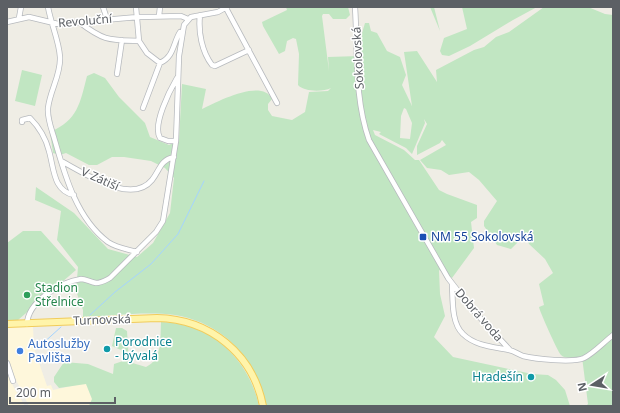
<svg xmlns="http://www.w3.org/2000/svg" width="620" height="413" viewBox="0 0 620 413" font-family="'Noto Sans',sans-serif">
<style>
.commercial{fill:#fef7db}
.green{fill:#c1e6c2;fill-rule:evenodd}
.lines{fill:none;stroke-linecap:round;stroke-linejoin:round}
.stream{stroke:#a5d4ff;stroke-width:1}
.minor-casing{stroke:#b7babe;stroke-width:6}
.major-casing{stroke:#f1cc5b;stroke-width:8}
.minor{stroke:#fff;stroke-width:4.5}
.major{stroke:#fff4aa;stroke-width:6}
.transit-dot{fill:#1a4fb4;stroke:#fff;stroke-width:1.5}
.leisure-dot{fill:#2e9e5b;stroke:#fff;stroke-width:1.5}
.culture-dot{fill:#0f9aa8;stroke:#fff;stroke-width:1.5}
.shop-dot{fill:#3f7fe0;stroke:#fff;stroke-width:1.5}
.labels{text-anchor:middle;stroke-width:3;stroke-linejoin:round;paint-order:stroke}
.street-label{font-size:12px;fill:#5c6065;stroke:#fff}
.transit-label{font-size:12px;fill:#164399;stroke:#fff;text-anchor:start}
.leisure-label{font-size:12px;fill:#27864d;stroke:#fff;text-anchor:start}
.culture-label{font-size:12px;fill:#0d838f;stroke:#fff;text-anchor:start}
.shop-label{font-size:12px;fill:#366cbe;stroke:#fff;text-anchor:start}
</style>
<rect width="100%" height="100%" fill="#efede5"/>
<path class="commercial" d="M7 327H33L34 348 47 386 51 385 53 390 86 383 92 399 89 406H29L12 372 7 356Z
M7 370 13 386 25 406H7Z"/>
<path class="green" d="M286 7H348L350 15 346 19H333L329 14H323L322 16 329 71 328 57 359 56C360 45 361 34 365 23H369L371 31 377 33 387 51 400 57 406 75 402 85 412 106 404 52 417 51 437 82 436 70 474 50 484 47 496 37 509 32 544 7H588L605 14 613 15V406H586L588 404 582 357C576 357 566 360 561 355 558 352 539 310 539 307L544 305 539 284 553 273 545 259 529 244 527 240H520L511 249 497 245 484 226V221L497 201 479 180 469 172 449 175 441 170 427 168 420 160 446 145 442 140 440 143 417 155V146L427 124 424 119 425 123 412 154 406 148 379 134 381 132 373 130 375 135 404 150 415 160H419L439 190 447 194 477 205V218L471 222 474 248 452 278 439 270 440 294 445 316 434 337 453 357 532 374 548 375 556 380 565 390 570 406H266C257 359 223 323 175 315 145 311 112 316 83 317V310L76 291 78 267 57 240 61 211 35 200 36 187 74 213 108 249 137 257 153 243 170 213 174 178 165 168 151 161 124 157H112L97 165H89L66 153 60 155 53 153 50 132C78 120 80 103 87 76L94 73 105 78 119 97 145 123 150 137 169 145 179 140 182 84 206 89 202 109C217 102 262 78 272 99L268 104V110L272 116 292 120 305 112 309 92 328 91 331 88C323 92 304 92 298 85L299 54 296 39 293 38 287 41 285 51 279 54 263 26 262 22 287 10ZM404 108 406 109 412 123 410 139 400 138 401 116Z
M430 7H434L440 31Z
M462 7H537L513 20 470 46 449 56 442 55 440 51 444 38 467 29Z
M22 70 42 75 35 106 15 101Z
M23 231H41L76 270 18 320H7V243Z
M161 322C211 323 249 359 259 406H89L92 399 86 384 59 388 54 382V377L64 362 88 364 113 374 114 364 123 361 121 350 112 346 116 328H122L127 331 129 362 146 367C163 359 160 338 161 322Z"/>
<g class="lines">
<path class="stream" d="M90 315 115 292 151 264 178 234 204 181
M41 345 61 327"/>
<g class="minor-casing">
<path id="minor" d="M48 7C51 24 59 41 60 57 61 75 50 90 48 108 47 119 52 130 55 141 65 176 77 219 108 242 117 248 127 249 137 252
M103 7 107 19
M136 7 139 41
M355 7C358 52 354 97 369 140L448 278 472 309 510 350
M226 8 277 103
M200 15C198 32 202 52 212 65L215 66 249 50
M159 16 160 7
M19 18 21 7
M7 22 29 17 58 24 138 17 181 16 188 19
M79 22C104 41 109 40 139 41
M139 41 147 53 160 63C174 57 173 43 180 32
M117 74 122 40
M143 108 160 63
M22 122V120L30 118C39 127 46 139 49 151 54 168 53 191 74 195
M176 141H168L160 138C152 125 170 90 177 78
M61 161C83 172 131 206 152 180 160 170 160 160 174 157
M452 284C453 299 451 323 463 334 475 346 494 347 509 350 514 351 518 354 523 356 535 359 573 363 584 358 594 353 604 342 613 335
M27 324C28 301 61 282 81 279 86 279 90 282 96 283 101 283 106 280 110 278L156 232 163 221 176 141 179 56 184 25 191 17 218 12 227 7
M7 363 13 381"/>
</g>
<g class="major-casing">
<path id="major" d="M7 324 157 318C210 319 253 354 263 406"/>
</g>
<use href="#minor" class="minor"/>
<use href="#major" class="major"/>
</g>
<rect class="transit-dot" x="419" y="233" width="8" height="8" rx="2"/>
<circle class="leisure-dot" cx="27" cy="295" r="4"/>
<g class="culture-dot">
<circle cx="107" cy="349" r="4"/>
<circle cx="531" cy="377" r="4"/>
</g>
<circle class="shop-dot" cx="20" cy="351" r="4"/>
<g class="labels">
<g class="street-label">
<text transform="translate(85 21) rotate(-5)" y="4">Revoluční</text>
<text transform="translate(358 58) rotate(-93)" y="4">Sokolovská</text>
<text transform="translate(100 179) rotate(24)" y="4">V Zátiší</text>
<text transform="translate(479 315) rotate(49)" y="4">Dobrá voda</text>
<text transform="translate(102 320) rotate(-2)" y="4">Turnovská</text>
</g>
<g class="transit-label">
<text x="431" y="241">NM 55 Sokolovská</text>
</g>
<g class="leisure-label">
<text x="35" y="292">Stadion<tspan x="35" dy="14">Střelnice</tspan></text>
</g>
<g class="culture-label">
<text x="115" y="346">Porodnice<tspan x="115" dy="14">- bývalá</tspan></text>
<text x="523" y="381" text-anchor="end">Hradešín</text>
</g>
<g class="shop-label">
<text x="28" y="348">Autoslužby<tspan x="28" dy="14">Pavlišta</tspan></text>
</g>
</g>
<rect width="620" height="413" fill="none" stroke="#5c6065" stroke-width="16"/>
<g transform="translate(592 385) rotate(258)" stroke="#ffffff" stroke-width="3" paint-order="stroke">
<path d="M0-3L7 15L0 10L-7 15Z" fill="#5c6065"/>
<text y="-6" font-size="11" font-weight="bold" text-anchor="middle" fill="#5c6065">N</text>
</g>
<path d="M10 397v6h105v-6" fill="none" stroke="#5c6065" stroke-width="2"/>
<text x="16" y="397" font-size="12" fill="#5c6065" stroke="#ffffff" stroke-width="3" paint-order="stroke">200 m</text>
</svg>
